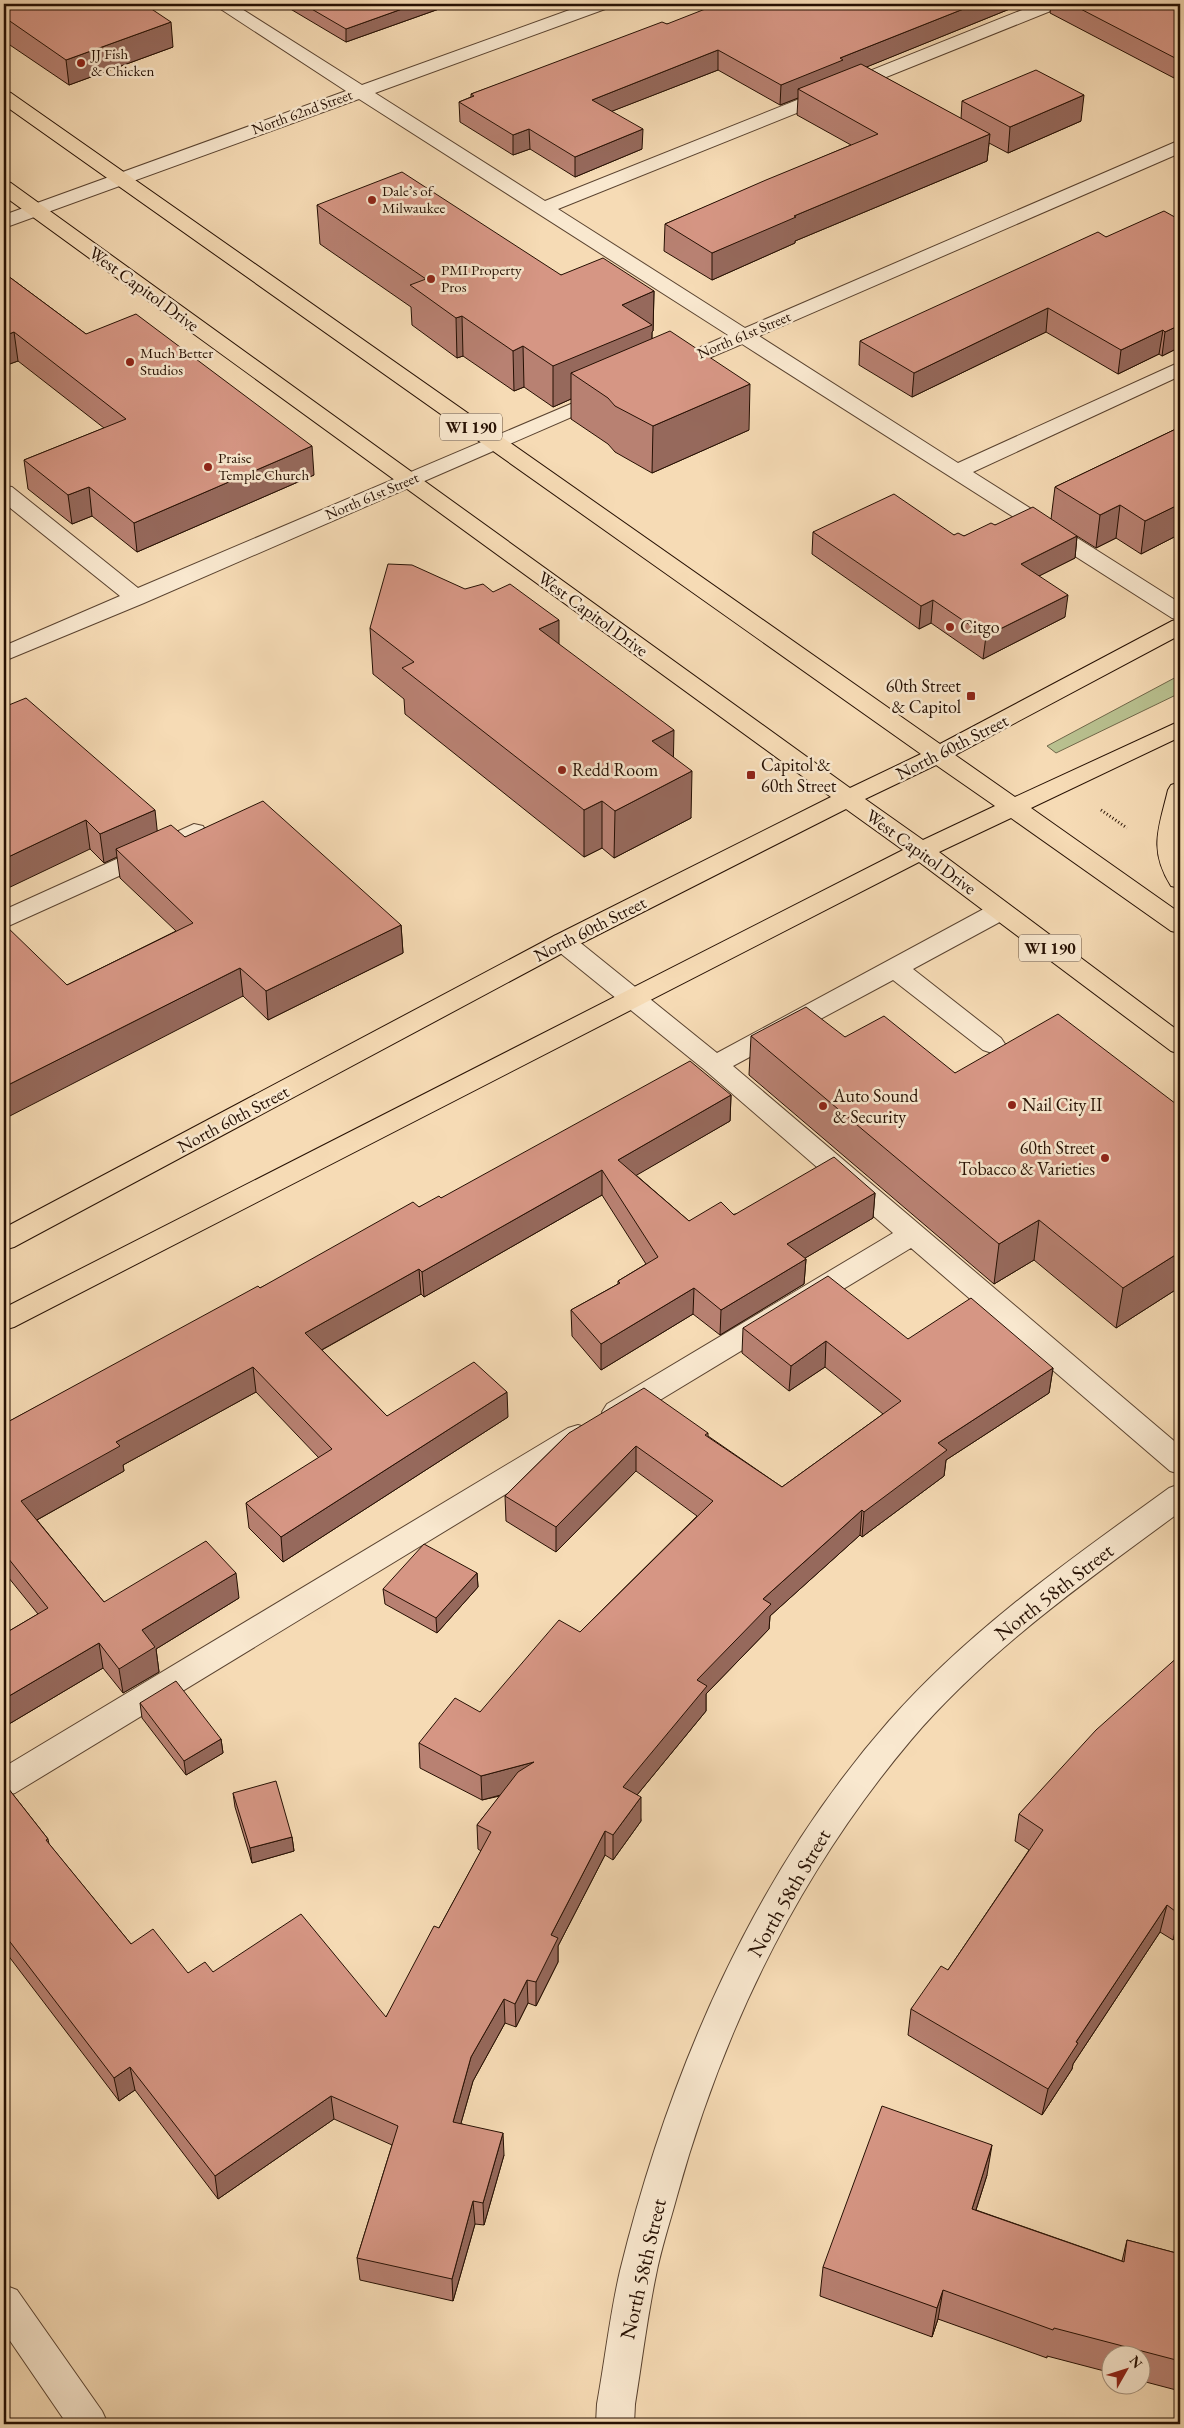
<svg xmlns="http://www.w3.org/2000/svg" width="1184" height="2428" viewBox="0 0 1184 2428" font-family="'EB Garamond',serif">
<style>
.green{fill:#b9c190;stroke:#70684a}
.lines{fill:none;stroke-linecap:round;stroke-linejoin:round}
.minor-casing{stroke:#5a4330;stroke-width:2}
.major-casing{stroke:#261003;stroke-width:2}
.path{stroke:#261003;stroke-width:3;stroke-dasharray:1 2.5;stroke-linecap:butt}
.minor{fill:#f9e8cf;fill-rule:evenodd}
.major{fill:#f6dbb5;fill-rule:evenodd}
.wall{fill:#b88172;stroke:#261003}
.shaded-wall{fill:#96695c;stroke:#261003}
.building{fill:#d69684;stroke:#261003}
.poi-dot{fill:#8f2418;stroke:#f9e8cf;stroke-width:2}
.labels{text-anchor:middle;stroke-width:5;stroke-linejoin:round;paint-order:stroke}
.far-poi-label{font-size:15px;fill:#261003;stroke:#f9e8cf;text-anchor:start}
.far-street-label{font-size:15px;fill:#261003;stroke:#f9e8cf}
.shield{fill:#f9e8cf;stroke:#655140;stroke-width:1}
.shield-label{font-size:16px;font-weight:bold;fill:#261003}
.street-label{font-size:18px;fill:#261003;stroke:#f9e8cf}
.poi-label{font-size:18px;fill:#261003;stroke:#f9e8cf;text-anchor:start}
.near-street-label{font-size:21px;fill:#261003;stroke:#f9e8cf}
</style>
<rect width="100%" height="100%" fill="#f6dbb5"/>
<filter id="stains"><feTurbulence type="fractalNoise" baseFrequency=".004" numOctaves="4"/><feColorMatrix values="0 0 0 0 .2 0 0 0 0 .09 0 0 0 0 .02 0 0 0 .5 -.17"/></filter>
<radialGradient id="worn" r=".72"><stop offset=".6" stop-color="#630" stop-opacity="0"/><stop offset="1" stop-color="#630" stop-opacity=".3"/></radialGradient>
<path class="green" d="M1180 675V693L1056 753 1047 746Z"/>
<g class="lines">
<g class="minor-casing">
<path id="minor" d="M213 4H234L362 85 586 4H611L608 8 375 93 545 201 1037 4H1061L1058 8 558 209 745 328 1180 140V153L759 336 958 463 1180 362V376L973 472 1180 603V620L1172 618 742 344 676 372 669 374 662 372 659 368 662 364 728 335 359 99 4 228V215L346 91Z
M606 389 613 391 616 395 613 399 144 603 4 661V646L120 596 4 503V486L12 487 138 588Z
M194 824 203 826 206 832 203 838 4 928V910Z
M1000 903 1009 905 1013 911 1009 917 913 969 1001 1038 1005 1044 1001 1050 992 1053 983 1050 893 980 733 1066 1180 1446V1474L1170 1471 911 1248 627 1420 617 1423 607 1420 602 1412 607 1404 893 1233 706 1071 554 948 550 942 554 936 563 934 572 936 717 1053 991 905Z
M578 1425 588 1428 593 1436 588 1444 15 1793 4 1796V1767L568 1428Z
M1180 1484V1512C1086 1581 988 1650 911 1740 799 1873 723 2029 677 2196 670 2222 661 2249 656 2275 647 2318 642 2361 635 2404L634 2424H596L597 2404C605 2360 610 2314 620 2271 669 2072 753 1876 889 1721 970 1629 1071 1559 1169 1488Z
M4 2285 17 2290 102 2411 108 2424H67L4 2332Z"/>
</g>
<g class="major-casing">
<path id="major" d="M4 91 11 93 940 744 1172 621 1180 619V635L955 755 1015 797 1180 721V737L1031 808 1180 913V933L1171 931 1011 818 939 852 1180 1032V1054L1171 1051 919 862 14 1327 4 1330V1308L903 850 846 809 572 948 14 1247 4 1250V1228L554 936 831 797 4 196V181L11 183 850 788 921 754 4 105ZM936 765 995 806 923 840 865 799Z
M1180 782V888L1171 886C1148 849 1159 828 1168 790L1171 785Z"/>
</g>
<path class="path" d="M1101 810 1127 828"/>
<use href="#minor" class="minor"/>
<use href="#major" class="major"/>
</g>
<path class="wall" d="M4 4 173 47 69 85 4 41Z
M282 4H453L346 42Z
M1022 4 866 67 961 119 962 101 1081 121 1008 153 989 143 987 161 795 241V243L712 280 664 251 665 224 851 145 797 115 798 98 780 105 718 70 612 111 642 149 575 177 530 149 513 155 460 122 459 102 471 97V94L667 24Z
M1051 4H1180V76L1174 78 1050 13Z
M317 205 561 275 654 291 653 331 652 332V338L749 430 652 473 615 452 608 444 571 419V399L553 407 524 387 514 391 463 356 457 358 412 325 411 307 320 244Z
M1180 220V347L1162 356 1159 354 1118 374 1046 332 912 397 859 365 860 341 1106 237Z
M4 273 86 334 314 475 137 552 92 516 72 524 28 489 24 460 104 428 18 361 4 366Z
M1180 427V534L1141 554 1116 538 1096 548 1077 536 1075 558 1039 576 1065 617 983 659 931 623 919 629 812 554 813 532 954 535 964 536 995 525 1051 519 1055 487Z
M370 628 559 644 673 757 691 818 614 858 602 848 584 857 405 714 404 699 373 674Z
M4 707 157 831 185 837 401 925 403 953 268 1020 243 996 67 985 176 931 120 878 117 857 104 863 90 849Z
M751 1036 845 1037 955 1073 1180 1107V1287L1116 1328 1034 1260 994 1284 749 1075Z
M731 1095 730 1121 636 1175 689 1221 875 1193 873 1218 805 1258 806 1259 804 1284 720 1335 693 1314 601 1370 572 1336 571 1310 618 1284V1281L646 1264 602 1195 424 1297 421 1294 322 1350 387 1416 508 1417 283 1562 249 1528 246 1503 319 1458 256 1392 123 1465 124 1471 37 1520 104 1602 239 1598 156 1649 159 1672 123 1693 103 1668 4 1727V1634L38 1614 4 1572V1424L260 1288 419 1207 441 1198Z
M743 1328 908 1339 1053 1368 1049 1393 946 1460 944 1476 862 1537 860 1535 770 1616 769 1629 706 1694V1711L637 1795 641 1821 613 1860 605 1855 558 1946V1962L536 2006 528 2003 516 2027 505 2023 473 2081 461 2123 504 2155 484 2225 475 2224 453 2301 360 2280 357 2258 392 2145 334 2119 218 2199 135 2090 119 2101 4 1950V1783L48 1839 49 1844 131 1944 188 1973 213 1972 386 2017 439 1928 481 1851 478 1849 477 1825 500 1796 482 1800 420 1768 419 1743 480 1712 580 1632 697 1516 636 1471 556 1552 506 1521 505 1496 569 1433H708V1436L782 1487 883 1414 825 1367 789 1391 742 1353Z
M477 1573 478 1587 437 1633 385 1604 383 1589Z
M1180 1655V1932L1173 1940 1160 1932 1073 2064 1072 2069 1042 2115 908 2035 911 2009 948 1970 1029 1850 1015 1841 1019 1814Z
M140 1703 221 1739 223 1753 186 1775 142 1718Z
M233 1793 292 1837 294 1851 252 1863 235 1807Z
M987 2175 976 2210 1122 2261 1127 2240 1180 2254V2391L1142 2381V2356H1112V2373L1047 2356V2358L938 2319 932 2337 820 2296 823 2267Z"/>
<path class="shaded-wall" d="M416 4H453L346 42V29Z
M976 4H1022L842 77 798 89V98L780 105 781 85 840 58Z
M171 22 173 47 69 85 66 60Z
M718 50V70L592 119V100Z
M1180 57V76L1174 78 1177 59Z
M1084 95 1081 121 1008 153 1010 127Z
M529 129 530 149 513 155V135Z
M643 129 642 149 575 177V157Z
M990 134 987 161 795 241V243L712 280V253L794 216Z
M654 291 653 331 652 332 651 365 571 373V399L553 407V366L622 305Z
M1048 308 1046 332 912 397 914 373Z
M462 316 463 356 457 358 456 318Z
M1180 325V347L1162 356 1165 332Z
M1163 330 1159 354 1118 374 1121 350Z
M14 332 18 361 4 366V336Z
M523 346 524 387 514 391 513 351Z
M750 384 749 430 652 473 653 426Z
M312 446 314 475 137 552 134 523Z
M89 487 92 516 72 524 68 495Z
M1180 504V534L1141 554 1145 521Z
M1120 505 1116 538 1096 548 1100 515Z
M1077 536 1075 558 1019 586 1021 564Z
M1068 595 1065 617 983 659 986 636Z
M933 600 931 623 919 629 921 606Z
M559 620V666L539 629Z
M674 730 673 776 652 741Z
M692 771 691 818 614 858 615 811Z
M602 801V848L584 857V810Z
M155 810 158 838 116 849 117 857 104 863 100 834Z
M86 820 90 849 4 890V859Z
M401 925 403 953 268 1020 266 991Z
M240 968 243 996 4 1119V1087Z
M731 1095 730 1121 618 1186V1160Z
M602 1170V1195L424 1297 422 1272Z
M875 1193 873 1218 785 1270 787 1244Z
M1039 1220 1034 1260 994 1284 999 1244Z
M1180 1252V1287L1116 1328 1123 1288Z
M806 1259 804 1284 720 1335 721 1310Z
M419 1269 421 1294 307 1358 305 1333Z
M694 1288 693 1314 601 1370V1344Z
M826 1341 825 1367 789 1391 791 1366Z
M253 1367 256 1392 123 1465 124 1471 26 1526 21 1501 116 1442Z
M1053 1368 1049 1393 946 1460 944 1476 862 1537 864 1512 938 1443Z
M507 1392 508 1417 283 1562 281 1537Z
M636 1446V1471L556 1552V1527Z
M862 1510 860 1535 770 1616 769 1629 706 1694V1711L623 1812V1787L697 1680 763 1599Z
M236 1573 239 1598 156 1649 159 1672 123 1693 119 1669 142 1630Z
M477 1573 478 1587 437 1633 436 1618Z
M99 1643 103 1668 4 1727V1699Z
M221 1739 223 1753 186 1775 184 1761Z
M534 1762V1786L482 1800 481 1776Z
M641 1797V1821L613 1860V1835Z
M605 1831V1855L558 1946V1962L536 2006V1982L551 1935Z
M292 1837 294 1851 252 1863 250 1848Z
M1167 1905 1160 1932 1073 2064 1072 2069 1042 2115 1048 2089 1076 2042Z
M1180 1913V1932L1173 1940 1179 1914Z
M527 1980 528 2003 516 2027 515 2004Z
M504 1999 505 2023 473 2081 455 2144 453 2122 471 2057Z
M130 2067 135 2090 119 2101 114 2078Z
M331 2096 334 2119 218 2199 215 2176Z
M503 2133 504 2155 484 2225 483 2203Z
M992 2145 987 2175 967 2238 972 2209Z
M473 2201 475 2224 453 2301 452 2279Z
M943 2290 938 2319 932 2337 937 2308Z"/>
<path class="building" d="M4 4H144L171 22 66 60 4 17Z
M303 4H416L346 29Z
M718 4H976L840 58 843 60 781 85 718 50 592 100 643 129 575 157 529 129 513 135 459 102 474 96 471 94 662 22 667 24Z
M1071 4H1180V57L1177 59Z
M861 64 990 134 794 216 796 217 712 253 665 224 766 180 878 134 798 89Z
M1036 70 1084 95 1010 127 962 101Z
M402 172 561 275 603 258 654 291 622 305 652 325 553 366 523 346 513 351 462 316 456 318 410 285 426 279 317 205Z
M1164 211 1180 220V325L1165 332 1163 330 1121 350 1048 308 914 373 860 341 1098 232 1106 237Z
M4 273 86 334 136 314 312 446 134 523 89 487 68 495 24 460 126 419 14 332 4 336Z
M670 331 750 384 653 426 615 406 608 398 571 373Z
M1180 427V504L1145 521 1120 505 1100 515 1055 487Z
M894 494 954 535 958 533 964 536 991 523 995 525 1033 507 1077 536 1021 564 1068 595 986 636 933 600 921 606 813 532Z
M388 564 412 565 465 589 483 584 493 592 510 584 559 620 539 629 674 730 652 741 692 771 615 811 602 801 584 810 402 668 414 662 370 628Z
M26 698 155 810 100 834 86 820 4 859V707Z
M263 801 401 925 266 991 240 968 4 1087V924L67 985 193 923 116 849 171 825 185 837Z
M806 1007 845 1037 884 1016 955 1073 1058 1014 1180 1107V1252L1123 1288 1039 1220 999 1244 751 1036Z
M690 1061 731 1095 618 1160 689 1221 721 1202 734 1215 834 1157 875 1193 787 1244 806 1259 721 1310 694 1288 601 1344 571 1310 620 1283 618 1281 658 1257 602 1170 422 1272 419 1269 305 1333 387 1416 474 1362 507 1392 281 1537 246 1503 332 1449 253 1367 116 1442 120 1446 21 1501 104 1602 206 1541 236 1573 142 1630 155 1647 119 1669 99 1643 4 1699V1634L48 1608 4 1553V1424L258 1286 260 1288 413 1202 419 1207 439 1196 441 1198Z
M828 1276 908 1339 971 1298 1053 1368 938 1443 947 1450 864 1512 862 1510 763 1599 771 1604 697 1680 707 1686 623 1787 641 1797 613 1835 605 1831 551 1935 558 1938 536 1982 527 1980 515 2004 504 1999 471 2057 453 2122 503 2133 483 2203 473 2201 452 2279 357 2258 398 2126 331 2096 215 2176 130 2067 114 2078 4 1934V1783L48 1839 46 1840 131 1944 153 1929 188 1973 205 1962 213 1972 301 1914 386 2017 434 1926 439 1928 491 1832 477 1825 518 1772 534 1762 481 1776 419 1743 455 1698 480 1712 559 1620 580 1632 713 1501 636 1446 556 1527 505 1496 569 1433 644 1388 708 1433 705 1435 782 1487 901 1401 826 1341 791 1366 743 1328Z
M424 1544 477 1573 436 1618 383 1589Z
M1180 1655V1913L1179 1914 1167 1905 1076 2042 1078 2043 1048 2089 911 2009 941 1966 948 1970 1043 1830 1019 1814 1096 1730Z
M176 1681 221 1739 184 1761 140 1703Z
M276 1781 292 1837 250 1848 233 1793Z
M882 2106 992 2145 972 2209 1124 2262 1127 2240 1180 2254V2361L1054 2328 1053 2330 943 2290 937 2308 823 2267Z"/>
<g class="poi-dot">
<circle cx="81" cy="63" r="5"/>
<circle cx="372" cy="200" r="5"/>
<circle cx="431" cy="279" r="5"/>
<circle cx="130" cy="362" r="5"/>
<circle cx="208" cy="467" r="5"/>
<circle cx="950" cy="627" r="5"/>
<rect x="966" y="691" width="10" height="10" rx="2.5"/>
<circle cx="562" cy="770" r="5"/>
<rect x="746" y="770" width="10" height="10" rx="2.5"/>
<circle cx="1012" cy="1105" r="5"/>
<circle cx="823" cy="1106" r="5"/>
<circle cx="1105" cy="1158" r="5"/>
</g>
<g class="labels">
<g class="far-poi-label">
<text x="91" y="59">JJ Fish<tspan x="91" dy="17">&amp; Chicken</tspan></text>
<text x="382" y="196">Dale’s of<tspan x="382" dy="17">Milwaukee</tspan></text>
<text x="441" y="275">PMI Property<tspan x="441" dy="17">Pros</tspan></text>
<text x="140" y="358">Much Better<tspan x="140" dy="17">Studios</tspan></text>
<text x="218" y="463">Praise<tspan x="218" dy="17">Temple Church</tspan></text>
</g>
<g class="far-street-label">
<text transform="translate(302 112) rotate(-20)" y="5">North 62nd Street</text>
<text transform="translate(744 335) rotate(-23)" y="5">North 61st Street</text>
<text transform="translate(372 496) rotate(-23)" y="5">North 61st Street</text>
</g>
<g class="shield">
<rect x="440" y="413.5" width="62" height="27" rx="4"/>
<rect x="1019" y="934.5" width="62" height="27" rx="4"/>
</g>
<g class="shield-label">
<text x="471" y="433">WI 190</text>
<text x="1050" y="954">WI 190</text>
</g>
<g class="street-label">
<text transform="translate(144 289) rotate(36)" y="6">West Capitol Drive</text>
<text transform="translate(593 614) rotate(36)" y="6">West Capitol Drive</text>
<text transform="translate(952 747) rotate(-27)" y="6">North 60th Street</text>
<text transform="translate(921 852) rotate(36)" y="6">West Capitol Drive</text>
<text transform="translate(590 929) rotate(-27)" y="6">North 60th Street</text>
<text transform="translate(233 1119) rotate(-28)" y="6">North 60th Street</text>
</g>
<g class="poi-label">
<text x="960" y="633">Citgo</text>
<text x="961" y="692" text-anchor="end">60th Street<tspan x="961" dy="21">&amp; Capitol</tspan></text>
<text x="761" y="771">Capitol &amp;<tspan x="761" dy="21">60th Street</tspan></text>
<text x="572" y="776">Redd Room</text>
<text x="833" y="1102">Auto Sound<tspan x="833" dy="21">&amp; Security</tspan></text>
<text x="1022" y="1111">Nail City II</text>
<text x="1095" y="1154" text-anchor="end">60th Street<tspan x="1095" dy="21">Tobacco &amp; Varieties</tspan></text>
</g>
<g class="near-street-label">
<text transform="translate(1054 1592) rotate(-38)" y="7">North 58th Street</text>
<text transform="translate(789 1893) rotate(-60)" y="7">North 58th Street</text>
<text transform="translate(643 2269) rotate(-77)" y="7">North 58th Street</text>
</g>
</g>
<rect width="1184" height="2428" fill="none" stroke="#f6dbb5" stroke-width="20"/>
<rect x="5" y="5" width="1174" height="2418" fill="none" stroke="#261003" stroke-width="2.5"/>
<rect x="10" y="10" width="1164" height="2408" fill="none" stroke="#261003"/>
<g transform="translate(1126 2370) rotate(51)"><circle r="24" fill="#f9e8cf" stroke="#a5927d"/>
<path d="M0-4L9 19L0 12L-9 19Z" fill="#8f2418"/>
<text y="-8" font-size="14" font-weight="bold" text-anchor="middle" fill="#261003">N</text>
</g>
<rect width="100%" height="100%" filter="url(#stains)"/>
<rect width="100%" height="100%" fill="url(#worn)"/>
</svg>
